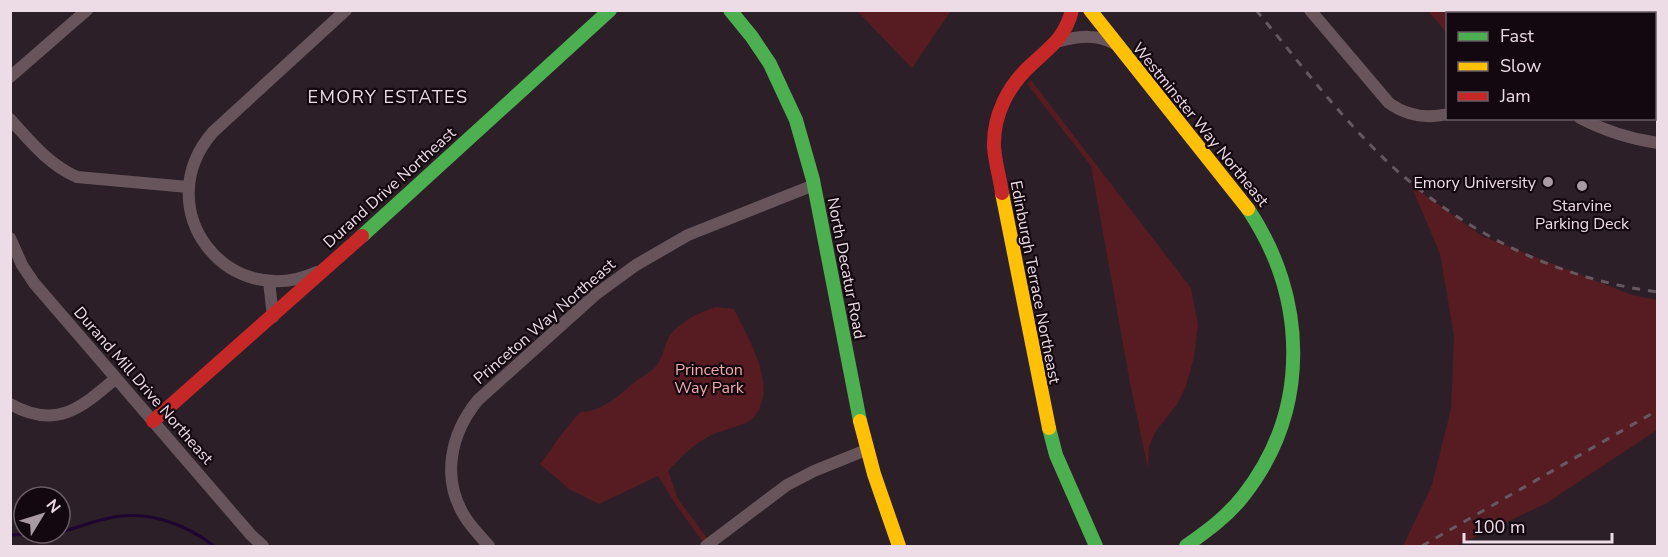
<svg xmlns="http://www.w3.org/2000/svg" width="1668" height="557" viewBox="0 0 1668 557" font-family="'Nunito Sans',sans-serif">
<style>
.green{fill:#561c22}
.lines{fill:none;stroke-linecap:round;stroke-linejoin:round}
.stream{stroke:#1e0630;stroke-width:3}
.street{stroke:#67555b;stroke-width:12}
.fast{stroke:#4caf50;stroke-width:14}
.slow{stroke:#ffc107;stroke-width:14}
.jam{stroke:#c62828;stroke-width:14}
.rail{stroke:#66585e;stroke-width:3;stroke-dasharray:8 8;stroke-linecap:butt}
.poi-dot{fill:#a999a2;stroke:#13080f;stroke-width:2}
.labels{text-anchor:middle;stroke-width:4.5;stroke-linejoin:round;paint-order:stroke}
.street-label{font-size:16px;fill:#eddbe5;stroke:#13080f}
.poi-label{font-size:16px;fill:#eddbe5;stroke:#13080f;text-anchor:end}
.park-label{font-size:16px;fill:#f1aaa9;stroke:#13080f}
.neighbourhood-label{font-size:18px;letter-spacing:1.5px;fill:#eddbe5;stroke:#13080f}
</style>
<rect width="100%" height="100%" fill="#2c1f27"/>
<path class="green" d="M857 11H951L912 68Z
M1525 11 1527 13 1448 14 1447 33 1428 11Z
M1031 80 1191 288 1198 325 1194 357 1186 386 1176 406 1155 432 1149 447 1148 469 1130 383 1091 166 1027 84Z
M1411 185 1482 236 1632 295 1657 300V430L1547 503 1456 546H1403L1432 485 1451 409 1454 336 1440 254Z
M716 307 734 309C748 339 781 389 752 419 746 425 723 430 714 434 694 443 682 456 668 471L678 499 711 543 706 546 676 505 658 476 599 504 569 489 540 464C554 446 565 427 581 412 604 411 620 394 637 380 643 376 651 372 656 366 663 357 663 350 667 341 673 325 701 311 716 307Z"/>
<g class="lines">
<path class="stream" d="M60 532C75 529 90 522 105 519 143 509 183 522 214 546
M10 535 53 533"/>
<path class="street" d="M1310 10 1389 103C1407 116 1426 119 1448 114
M1060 41C1080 36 1097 34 1115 44
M10 77 87 10
M1580 118C1605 131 1630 139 1658 143
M10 119C30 141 49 165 77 177L188 187
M10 238 22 265 34 283 251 535 263 546
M317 272C227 313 147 208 213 132L346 10
M269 281 273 317
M10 404C56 430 81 408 115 379
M489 546C481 537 472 528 465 517 441 479 450 434 478 400L595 295 636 265 688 235 814 185
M706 546 787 485 814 471 866 450"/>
<path class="fast" d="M730 10 752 37 770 64 796 120 813 180 860 421
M362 236 610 10
M1049 428 1056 455 1096 546
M1186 546C1207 531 1228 516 1244 495 1311 409 1307 297 1248 209"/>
<path class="slow" d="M1090 10 1248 209
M1002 193 1049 428
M860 421 874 474 899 546"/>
<path class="jam" d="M1002 193C1000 178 995 162 994 147 993 115 1008 86 1031 65 1051 46 1065 38 1072 10
M153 421 362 236"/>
<path class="rail" d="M1256 10C1300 63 1343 121 1394 168 1469 235 1558 279 1658 292
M1422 546 1658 410"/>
</g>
<g class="poi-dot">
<circle cx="1548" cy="182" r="6"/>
<circle cx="1582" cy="186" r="6"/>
</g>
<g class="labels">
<g class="street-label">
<text transform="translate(1201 124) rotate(51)" y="6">Westminster Way Northeast</text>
<text transform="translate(389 187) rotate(-42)" y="6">Durand Drive Northeast</text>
<text transform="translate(847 268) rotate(79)" y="6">North Decatur Road</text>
<text transform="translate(1036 282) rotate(79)" y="6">Edinburgh Terrace Northeast</text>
<text transform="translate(544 321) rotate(-41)" y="6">Princeton Way Northeast</text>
<text transform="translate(144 385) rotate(49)" y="6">Durand Mill Drive Northeast</text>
</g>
<g class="poi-label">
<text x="1536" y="188">Emory University</text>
<text x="1582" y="211" text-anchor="middle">Starvine<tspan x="1582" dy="18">Parking Deck</tspan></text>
</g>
<g class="park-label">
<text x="709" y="375">Princeton<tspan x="709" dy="18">Way Park</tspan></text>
</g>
<g class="neighbourhood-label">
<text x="388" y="103">EMORY ESTATES</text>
</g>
</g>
<rect width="1668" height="557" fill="none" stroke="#eddbe5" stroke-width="24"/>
<rect x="1446" y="12" width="210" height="108" fill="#13080f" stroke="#6a5c65" stroke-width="1.5"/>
<rect x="1458" y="32" width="30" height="9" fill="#4caf50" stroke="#6a5c65" stroke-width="1.5"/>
<text x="1500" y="42" font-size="18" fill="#eddbe5">Fast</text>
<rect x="1458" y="62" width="30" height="9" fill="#ffc107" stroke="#6a5c65" stroke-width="1.5"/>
<text x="1500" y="72" font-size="18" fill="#eddbe5">Slow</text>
<rect x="1458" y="92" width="30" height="9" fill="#c62828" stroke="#6a5c65" stroke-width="1.5"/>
<text x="1500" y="102" font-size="18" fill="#eddbe5">Jam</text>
<g transform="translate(42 515) rotate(52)"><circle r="28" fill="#13080f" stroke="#6a5c65" stroke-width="1.5"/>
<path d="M0-4.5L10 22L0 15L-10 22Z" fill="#a999a2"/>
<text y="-9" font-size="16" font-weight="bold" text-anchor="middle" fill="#eddbe5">N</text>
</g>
<path d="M1464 533v9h148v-9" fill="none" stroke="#eddbe5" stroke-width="3"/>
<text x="1473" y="533" font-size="18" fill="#eddbe5" stroke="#13080f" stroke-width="4.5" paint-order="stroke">100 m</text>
</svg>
